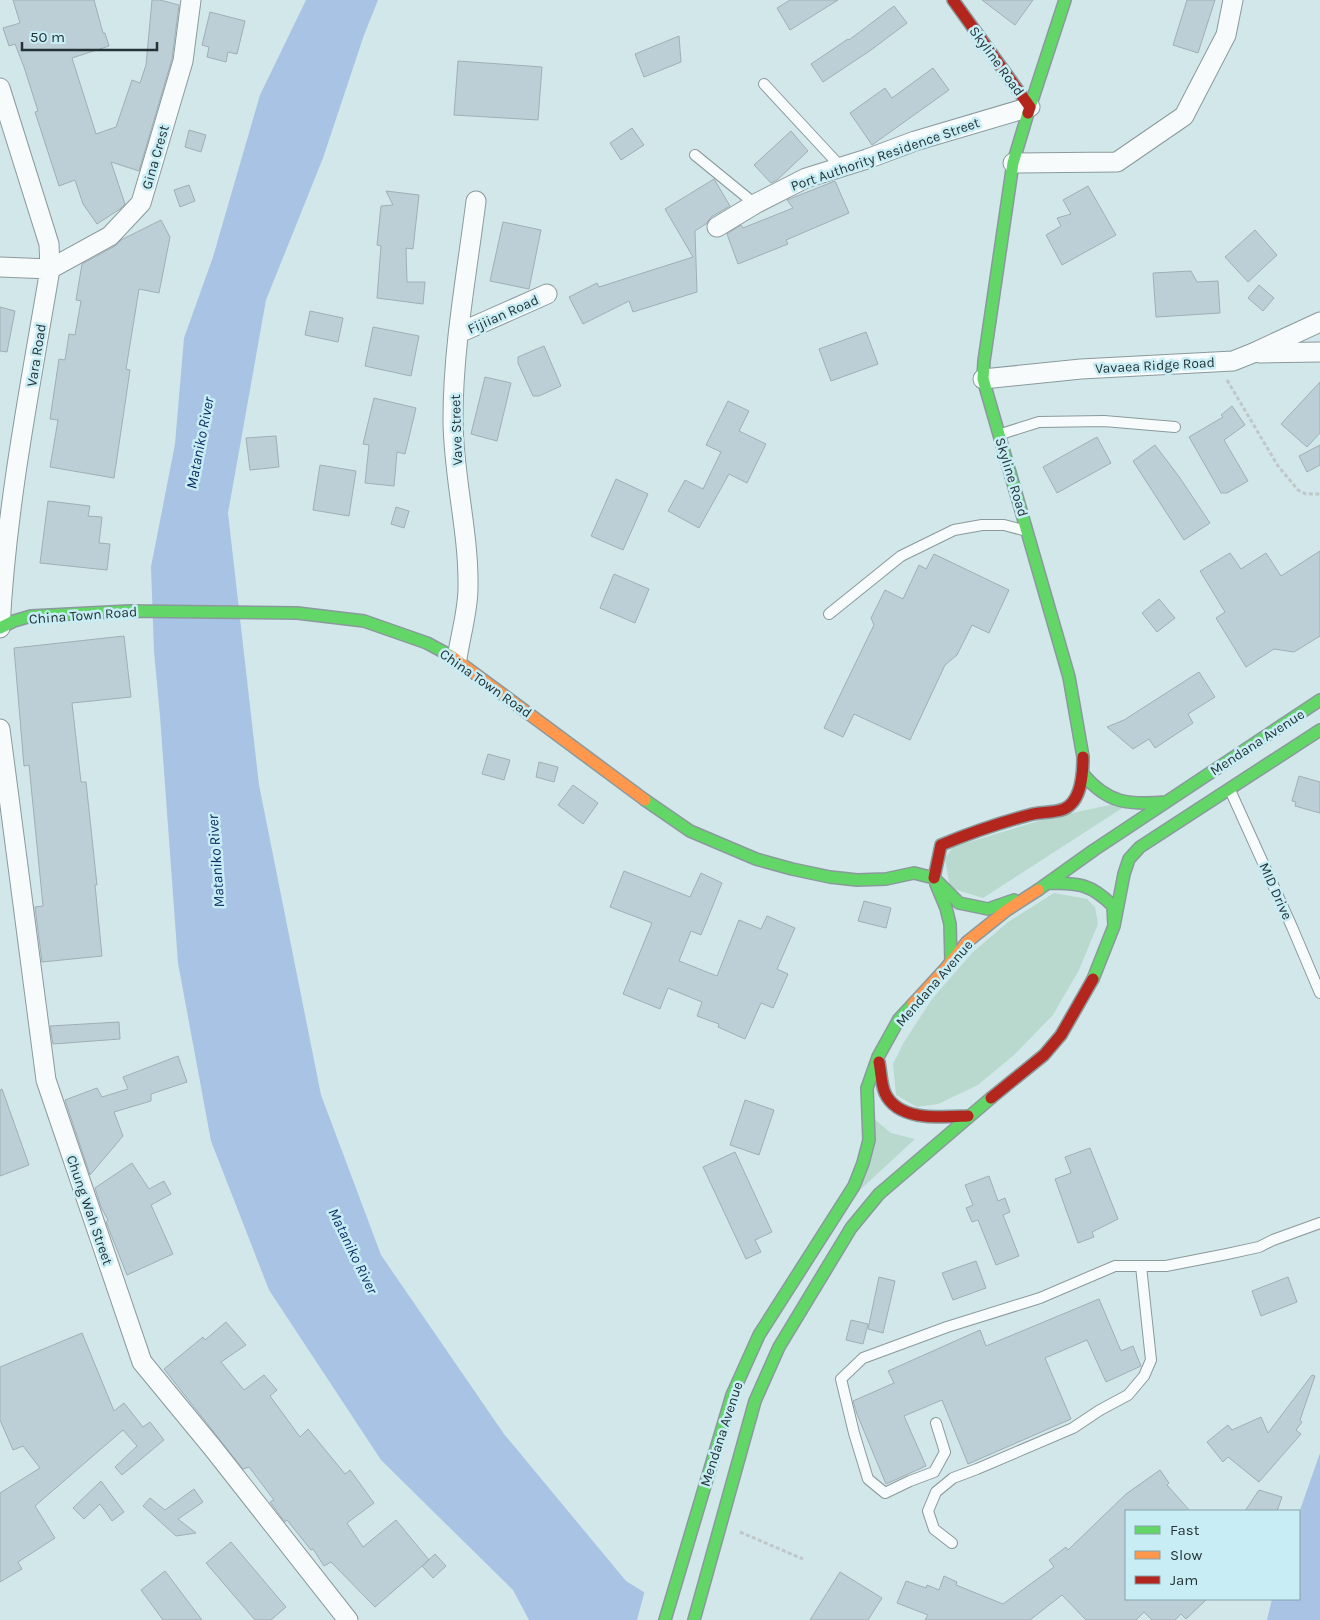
<svg xmlns="http://www.w3.org/2000/svg" width="1320" height="1620" viewBox="0 0 1320 1620" font-family="Karla,sans-serif">
<style>
.green{fill:#b9d9ce}
.water{fill:#a9c3e4}
.pier{fill:#d2e7ea}
.building{fill:#bccfd7;stroke:#a0afb4}
.lines{fill:none;stroke-linecap:round;stroke-linejoin:round}
.lane-casing{stroke:#8a9a9c;stroke-width:12}
.street-casing{stroke:#8a9a9c;stroke-width:21}
.fast-casing{stroke:#8a9a9c;stroke-width:14}
.slow-casing{stroke:#8a9a9c;stroke-width:14}
.jam-casing{stroke:#8a9a9c;stroke-width:14}
.path{stroke:#bfc7c9;stroke-width:3;stroke-dasharray:4 2.5;stroke-linecap:butt}
.lane{stroke:#f8fbfc;stroke-width:10}
.street{stroke:#f8fbfc;stroke-width:19}
.fast{stroke:#63d668;stroke-width:11}
.slow{stroke:#ff974d;stroke-width:11}
.jam{stroke:#b3261e;stroke-width:11}
.labels{text-anchor:middle;stroke-width:5;stroke-linejoin:round;paint-order:stroke}
.street-label{font-size:14px;fill:#243336;stroke:#c8edf5}
.water-label{font-size:15px;font-style:italic;fill:#0e2f65;stroke:#c8edf5}
</style>
<rect width="100%" height="100%" fill="#d2e7ea"/>
<path class="green" d="M1114 804 1127 805 983 898 950 888 945 858 953 847 1045 819Z
M1054 893 1087 899 1095 907 1098 924 1079 970 1053 1015 1014 1055 978 1085 938 1104 917 1107 896 1095 893 1064 904 1042 932 999 972 953 1008 922Z
M873 1118 891 1133 915 1139 861 1189Z"/>
<path class="water" d="M306 0H378L364 35 323 158 266 300 228 513 259 785 321 1095 381 1255 504 1434 626 1581 689 1620H529L513 1590 381 1460 269 1290 211 1141 178 963 160 716 154 651 151 567 175 444 184 338 213 257 260 95Z
M1320 1453V1620H1267L1272 1599H1299V1513Z"/>
<path class="pier" d="M645 1590 691 1618 692 1620H637Z"/>
<path class="building" d="M13 0H94L103 33H105L109 46 72 58 96 134 116 127 132 80 140 83 146 65 152 0H160L179 5 172 59 139 171 111 162 125 204 120 209 97 224 83 204 75 180 59 186 35 112 38 111 24 67 15 44 9 46 3 28 20 23Z
M790 0H838L790 30 777 8Z
M982 0H1033L1015 25Z
M1187 0H1215L1198 53 1173 45Z
M894 6 907 23 871 50 823 82 811 64 848 39 849 40Z
M210 12 245 21 237 54 228 52 226 62 207 57 209 47 202 45Z
M679 36 681 62 644 77 635 54Z
M458 61 542 67 538 120 454 115Z
M933 68 949 90 872 145 850 113 885 88 892 98Z
M632 128 644 145 621 160 610 143Z
M189 130 206 135 201 152 185 147Z
M791 131 808 151 777 180 771 183 754 165Z
M714 179 730 206 711 217 706 224 695 231 697 292 633 312 629 301 583 324 569 297 597 283 599 287 693 257 665 209Z
M835 181 849 213 786 240 788 244 738 264 727 234 741 225 743 228 793 208 787 200Z
M189 185 195 201 180 207 174 190Z
M1088 186 1116 235 1062 265 1046 235 1061 226 1057 218 1071 214 1063 200Z
M386 191 419 195 413 249 406 248 407 282H425L423 304 377 298 381 246 377 245 381 206 393 205Z
M161 220 170 237 159 293 139 289 126 369 130 370 114 478 50 467 58 420 50 419 59 359 65 360 69 334 75 335 81 301 76 300 82 264 115 246 121 240Z
M503 222 541 230 529 289 490 281Z
M1255 230 1277 255 1248 282 1225 257Z
M1191 271 1197 282 1218 281 1220 313 1156 317 1153 273Z
M1259 285 1274 298 1263 311 1248 298Z
M0 307 15 311 7 352 0 351Z
M310 311 343 318 338 342 305 335Z
M373 327 419 336 411 376 365 366Z
M866 332 878 364 831 381 819 349Z
M544 346 561 386 539 396H533L518 363V357Z
M485 377 511 383 497 441 471 434Z
M1320 382V433L1307 447 1281 424Z
M374 398 416 408 405 454 397 452 394 486 365 483 369 445 363 444Z
M728 401 749 411 739 431 766 444 747 483 729 474 699 528 668 511 685 480 703 489 721 452 706 445Z
M1232 406 1245 425 1224 440 1248 481 1227 493H1221L1189 437 1223 417 1221 415Z
M276 436 279 467 250 470 246 438Z
M1097 437 1111 463 1057 493 1043 467Z
M1155 445 1180 478 1210 523 1184 540 1133 461Z
M1320 445V465L1307 472 1299 456Z
M320 465 356 471 349 516 313 510Z
M616 479 648 494 623 550 591 536Z
M48 501 90 506 88 516 102 517 99 543 110 544 107 570 40 563Z
M396 507 409 511 404 528 391 524Z
M1320 551V636L1294 652 1274 649 1246 667 1216 618 1225 612 1200 571 1230 553 1241 569 1266 553 1281 576Z
M934 554 1009 590 989 633 972 625 957 655 945 665 910 740 854 714 843 737 824 728 874 625 871 618 885 590 903 599 919 565 926 569Z
M614 574 649 589 635 623 600 608Z
M1159 599 1175 618 1157 632 1142 613Z
M124 636 131 697 72 703 81 782H86L97 885H95L102 956 42 962 35 907 43 906 29 765 24 766 14 648Z
M1199 672 1215 697 1188 714 1193 723 1155 748 1149 739 1133 749 1107 727 1124 720Z
M488 754 510 760 504 780 482 774Z
M539 762 558 767 554 782 536 777Z
M1299 776 1320 782V813L1295 806 1296 802 1292 801Z
M573 785 598 803 583 824 558 805Z
M624 871 690 897 701 873 722 883 701 935 691 931 679 961 717 976 739 920 761 929 767 916 795 928 777 969 788 974 773 1008 761 1003 745 1039 718 1027 719 1024 697 1016 702 1002 668 988 660 1009 623 994 652 923 610 907Z
M864 901 891 908 886 928 858 921Z
M119 1022 120 1039 53 1044 50 1026Z
M178 1056 187 1082 151 1094V1101L114 1112 123 1136 90 1175 65 1100 97 1088 102 1097 128 1089 123 1077Z
M2 1089 29 1165 0 1176V1090Z
M745 1100 774 1110 759 1155 730 1145Z
M1090 1148 1118 1219 1092 1232 1094 1237 1078 1243 1055 1179 1071 1173 1065 1157Z
M735 1152 772 1232 755 1240 761 1252 746 1259 703 1167Z
M132 1163 149 1189 164 1181 171 1194 151 1205 173 1254 127 1275 106 1222 108 1220 101 1207 95 1188Z
M989 1176 998 1201 1005 1198 1010 1212 1003 1215 1019 1256 996 1265 978 1220 972 1222 966 1208 973 1205 965 1185Z
M976 1261 986 1288 953 1300 942 1273Z
M879 1277 895 1281 883 1333 868 1329Z
M1288 1277 1297 1302 1261 1316 1252 1291Z
M1099 1299 1121 1351 1133 1346 1141 1366 1106 1382 1087 1340 1045 1358 1071 1419 968 1464 942 1400 904 1416 926 1466 886 1484 857 1414 853 1401 894 1383 888 1371 980 1330 986 1346Z
M851 1320 868 1324 863 1344 846 1340Z
M226 1322 246 1345 221 1362 244 1390 264 1375 277 1390 270 1396 300 1437 308 1429 345 1474 350 1470 374 1503 347 1523 363 1547 396 1520 429 1560 375 1607 331 1562 324 1566 313 1549 311 1550 287 1520 285 1522 270 1502 274 1500 249 1467 243 1469 164 1369 203 1337 205 1340Z
M82 1333 114 1411 124 1403 143 1427 150 1422 164 1440 122 1475 115 1467 137 1446 123 1430 35 1506 55 1538 18 1562 22 1569 0 1582V1493L40 1468 23 1446 13 1450 0 1420V1367Z
M1312 1375 1315 1376 1300 1420 1302 1422 1296 1430 1301 1434 1259 1482 1228 1457 1223 1462 1207 1442 1228 1425 1232 1430 1261 1417 1268 1433Z
M1160 1470 1169 1483 1167 1485 1190 1511H1126V1599H1207L1186 1619 1181 1614 1175 1620H1152L1144 1612 1136 1620H1086L1062 1595 1030 1620H925L928 1615 897 1603 906 1581 926 1588 927 1585 939 1590 944 1576 957 1582 956 1585 1003 1604 1054 1567 1049 1560 1066 1547 1068 1550 1126 1494Z
M101 1481 124 1512 112 1521 100 1504 84 1519 73 1508Z
M194 1489 203 1502 178 1519 196 1533 176 1536 143 1506 150 1498 165 1510Z
M1259 1490 1282 1497 1277 1511H1245Z
M231 1542 286 1607 271 1620H255L206 1563Z
M435 1554 446 1566 433 1578 422 1566Z
M165 1571 202 1620H163L141 1590Z
M840 1572 882 1598 868 1620H810Z"/>
<g class="lines">
<g class="lane-casing">
<path id="lane" d="M764 84 841 167
M695 155 755 204
M1001 434 1039 422 1104 421 1175 427
M829 614 901 556 954 530 982 525H1004L1023 530
M1230 790 1292 927 1320 993
M936 1423 945 1452 934 1472 910 1481 885 1493 868 1479 854 1433 841 1379 863 1358 947 1327 1040 1298 1115 1266H1166L1227 1254 1259 1247 1273 1240 1320 1223
M952 1543 934 1529 928 1511 936 1492 953 1478 977 1469 1073 1428 1100 1410 1128 1395 1144 1376 1151 1360 1141 1266"/>
</g>
<g class="street-casing">
<path id="street" d="M0 88 49 244 50 269C30 388 6 507 0 628
M1013 163 1117 162 1184 116 1226 35 1233 0
M717 227 755 204 806 178 867 159 915 141 1030 107
M0 267 50 269 110 236 141 203 183 61 191 0
M459 333 547 294
M1260 353 1320 352
M983 379 1081 369 1233 361 1253 353 1320 322
M457 659C460 637 468 611 468 588 469 531 453 476 453 419 453 346 467 273 476 201
M0 729 46 1080 142 1362 212 1447 348 1620"/>
</g>
<g class="fast-casing">
<path id="fast" d="M1030 107 1065 0
M1028 113 1013 163 984 361 983 379 1069 677 1083 757
M0 628 14 621 31 616 129 611 297 613 364 621 427 643 451 656
M1083 774C1108 804 1129 805 1166 802
M645 800 690 831 756 859 792 869 830 877 857 880 886 879 914 873 934 878 959 903 988 909 1014 900
M1049 883C1079 883 1091 884 1113 906L1114 925
M936 884 946 908 950 924 951 962
M1038 890 1094 850 1320 700
M1093 979 1114 926 1124 874 1129 859 1140 847 1320 730
M665 1620 732 1395 759 1335 854 1186 863 1163 869 1140 867 1088 878 1057 899 1019 913 1004
M694 1620 755 1401 779 1347 851 1228 879 1194 991 1098"/>
</g>
<g class="slow-casing">
<path id="slow" d="M451 656 645 800
M913 1004 946 968 967 942 1007 910 1038 890"/>
</g>
<g class="jam-casing">
<path id="jam" d="M953 0 1030 107 1028 113
M934 878 941 845C970 833 999 823 1029 815 1039 812 1055 813 1064 809 1082 801 1083 773 1083 757
M879 1062C881 1072 881 1084 885 1093 898 1122 942 1117 968 1116
M991 1098 1044 1055 1061 1035 1093 979"/>
</g>
<path class="path" d="M1227 380 1278 466 1298 490 1306 494H1320
M740 1532 803 1559"/>
<use href="#lane" class="lane"/>
<use href="#street" class="street"/>
<use href="#fast" class="fast"/>
<use href="#slow" class="slow"/>
<use href="#jam" class="jam"/>
</g>
<g class="labels">
<g class="street-label">
<text transform="translate(997 61) rotate(54)" y="5">Skyline Road</text>
<text transform="translate(885 154) rotate(-19)" y="5">Port Authority Residence Street</text>
<text transform="translate(155 157) rotate(-74)" y="5">Gina Crest</text>
<text transform="translate(503 314) rotate(-24)" y="5">Fijiian Road</text>
<text transform="translate(36 355) rotate(-81)" y="5">Vara Road</text>
<text transform="translate(1155 365) rotate(-3)" y="5">Vavaea Ridge Road</text>
<text transform="translate(456 430) rotate(-92)" y="5">Vave Street</text>
<text transform="translate(1012 477) rotate(73)" y="5">Skyline Road</text>
<text transform="translate(83 615) rotate(-4)" y="5">China Town Road</text>
<text transform="translate(486 683) rotate(35)" y="5">China Town Road</text>
<text transform="translate(1257 742) rotate(-33)" y="5">Mendana Avenue</text>
<text transform="translate(1276 891) rotate(66)" y="5">MID Drive</text>
<text transform="translate(934 983) rotate(-49)" y="5">Mendana Avenue</text>
<text transform="translate(90 1210) rotate(71)" y="5">Chung Wah Street</text>
<text transform="translate(721 1434) rotate(-72)" y="5">Mendana Avenue</text>
</g>
<g class="water-label">
<text transform="translate(200 443) rotate(-79)" y="5">Mataniko River</text>
<text transform="translate(216 861) rotate(-94)" y="5">Mataniko River</text>
<text transform="translate(353 1251) rotate(64)" y="5">Mataniko River</text>
</g>
</g>
<rect x="1125" y="1510" width="175" height="90" fill="#c8edf5" stroke="#86a3a9"/>
<rect x="1135" y="1526" width="25" height="8" fill="#63d668" stroke="#86a3a9"/>
<text x="1170" y="1535" font-size="15" fill="#243336">Fast</text>
<rect x="1135" y="1551" width="25" height="8" fill="#ff974d" stroke="#86a3a9"/>
<text x="1170" y="1560" font-size="15" fill="#243336">Slow</text>
<rect x="1135" y="1576" width="25" height="8" fill="#b3261e" stroke="#86a3a9"/>
<text x="1170" y="1585" font-size="15" fill="#243336">Jam</text>
<path d="M22 42v8h135v-8" fill="none" stroke="#243336" stroke-width="2.5"/>
<text x="30" y="42" font-size="15" fill="#243336" stroke="#c8edf5" stroke-width="4" paint-order="stroke">50 m</text>
</svg>
